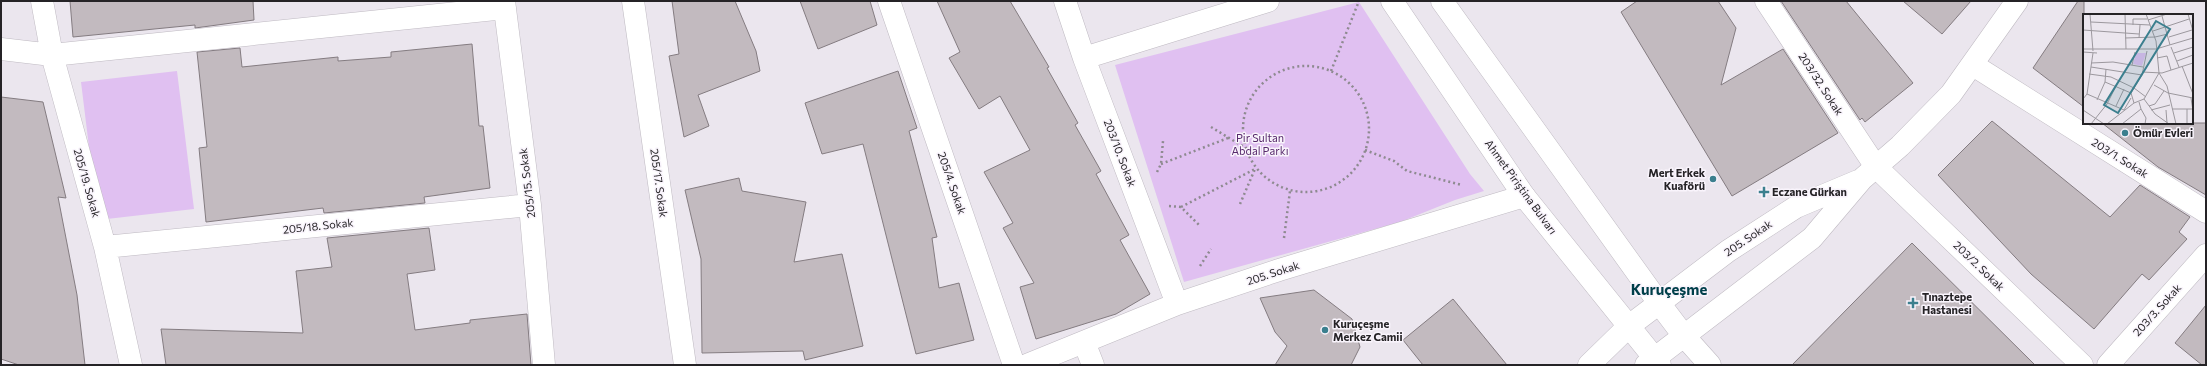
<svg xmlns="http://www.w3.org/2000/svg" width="2207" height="366" viewBox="0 0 2207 366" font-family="Commissioner,sans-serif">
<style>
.green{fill:#e0c0f1}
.building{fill:#c2babf;stroke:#847c81}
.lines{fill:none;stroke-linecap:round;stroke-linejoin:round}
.minor-casing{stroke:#bfbac2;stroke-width:23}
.secondary-casing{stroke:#bfbac2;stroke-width:23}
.path{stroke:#8e8a90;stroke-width:2.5;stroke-dasharray:2 3;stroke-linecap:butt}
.minor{stroke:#fff;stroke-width:22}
.secondary{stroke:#fff;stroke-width:22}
.poi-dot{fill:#3b7f8e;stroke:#f9f4fc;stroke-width:1.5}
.labels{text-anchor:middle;stroke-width:3;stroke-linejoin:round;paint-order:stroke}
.street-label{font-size:11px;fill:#252326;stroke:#f9f4fc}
.poi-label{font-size:11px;font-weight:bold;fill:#252326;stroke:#f9f4fc;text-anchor:start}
.park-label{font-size:11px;fill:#57296c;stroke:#f9f4fc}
.district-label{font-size:15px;font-weight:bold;fill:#003f4a;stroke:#f9f4fc}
.inset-road{fill:none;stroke:#9c989e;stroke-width:1}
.view{fill:#3b7f8e;fill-opacity:0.15;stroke:#3b7f8e;stroke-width:2}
.inset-edge{fill:none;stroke:#252326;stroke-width:2}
</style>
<rect width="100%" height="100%" fill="#ebe6ee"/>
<path class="green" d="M1359 2 1470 174 1484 191 1455 200 1400 222 1184 282 1115 65Z
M177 71 194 209 98 220 81 82Z"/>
<path class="building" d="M70 1H253L254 20 195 28V25L73 37Z
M672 1H735L756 51 760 71 698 95 709 126 684 137 669 56 679 54Z
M800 1H870L877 25 818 49Z
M937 1H1010L1049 67 1047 68 1078 123 1075 125 1101 171 1096 174 1129 235 1120 240 1150 294 1116 314 1036 339 1020 287 1034 283 1003 228 1013 223 984 172 1030 150 1000 96 979 109 949 58 960 52Z
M1637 1H1718L1736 28 1721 85 1783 49 1838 133 1732 196 1621 12Z
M1781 1H1846L1913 83 1865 122 1862 118 1860 120Z
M1903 1H1971L1942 34Z
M2078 1H2084V107L2033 68Z
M472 44 479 126H483L490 188 424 197 425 203 324 213 323 208 206 222 199 148 207 147 197 52 240 48 242 67 338 57V61L391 57V52Z
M898 71 917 128 909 131 937 237 932 238 939 288 959 283 974 340 916 354 863 144 822 154 805 103Z
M1 97 43 102 66 198 58 197 77 295 85 365H19L1 359Z
M1992 121 2110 217 2140 185 2190 217 2179 232 2187 239 2149 280 2142 274 2094 329 2031 274 1938 175Z
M2102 123H2206V195L2158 167Z
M739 178 742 191 806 202 794 262 842 254 863 346 805 360 803 351 702 353 701 259 685 190Z
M429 228 435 270 407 274 415 330 470 323V320L527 314 531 365H166L161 329 303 333 296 271 332 267 327 238Z
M1912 243 2035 365H1792Z
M1314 290 1352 319 1360 347 1351 365H1275L1287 346 1275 332 1260 298Z
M1453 299 1507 365H1423L1403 340Z
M2206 305V365H2202L2175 343Z"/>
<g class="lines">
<g class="minor-casing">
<path id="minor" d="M42 1 52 55 105 247 131 365
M504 1 530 205 544 365
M633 1 685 365
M889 1 1014 365
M1065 1 1084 58 1177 304
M1766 1 1876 167 2082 365
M1 49 52 55 505 8
M1084 58 1268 1
M1973 65 2206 212
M105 247 530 205
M1084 342 1093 365
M1027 365 1177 304 1279 270 1524 196
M2108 365 2206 255"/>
</g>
<g class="secondary-casing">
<path id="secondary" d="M1392 1 1524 196 1660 365
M1442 1 1659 303 1684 336 1710 365
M1589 365 1629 326 1728 251 1796 207 1858 181
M1646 365 1812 238 1862 179 1900 146 1951 94 2017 1"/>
</g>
<path class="path" d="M1243 129a63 63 0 1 1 126 0a63 63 0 1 1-126 0Z
M1331 71 1359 1
M1211 127 1244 147
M1365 150 1394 161 1407 171 1462 185
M1161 164 1228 138
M1157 172 1161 164 1163 141
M1240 204 1255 169
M1169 206 1181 207 1199 225
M1181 207 1255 169
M1284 238 1290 191
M1200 266 1211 249"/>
<use href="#minor" class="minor"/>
<use href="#secondary" class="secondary"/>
</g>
<g class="poi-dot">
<circle cx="2125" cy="133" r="4"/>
<circle cx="1713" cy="179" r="4"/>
<path d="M1762 186h4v4h4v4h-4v4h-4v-4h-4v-4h4z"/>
<path d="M1911 297h4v4h4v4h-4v4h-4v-4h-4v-4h4z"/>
<circle cx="1325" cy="330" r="4"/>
</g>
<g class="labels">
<g class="street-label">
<text transform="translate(1821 84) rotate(57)" y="4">203/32. Sokak</text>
<text transform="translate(1120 153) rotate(69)" y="4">203/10. Sokak</text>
<text transform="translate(2120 158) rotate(32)" y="4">203/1. Sokak</text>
<text transform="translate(87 183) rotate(74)" y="4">205/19. Sokak</text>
<text transform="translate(527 183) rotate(-97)" y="4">205/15. Sokak</text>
<text transform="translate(659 183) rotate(82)" y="4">205/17. Sokak</text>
<text transform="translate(952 183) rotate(71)" y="4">205/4. Sokak</text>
<text transform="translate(1521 187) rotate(54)" y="4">Ahmet Piriştina Bulvarı</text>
<text transform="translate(318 226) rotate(-6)" y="4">205/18. Sokak</text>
<text transform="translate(1748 238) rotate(-34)" y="4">205. Sokak</text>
<text transform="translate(1979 266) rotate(44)" y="4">203/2. Sokak</text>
<text transform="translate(1273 273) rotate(-18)" y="4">205. Sokak</text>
<text transform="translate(2157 310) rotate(-48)" y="4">203/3. Sokak</text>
</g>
<g class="poi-label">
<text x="2133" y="137">Ömür Evleri</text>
<text x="1705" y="177" text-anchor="end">Mert Erkek<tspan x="1705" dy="13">Kuaförü</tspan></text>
<text x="1772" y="196">Eczane Gürkan</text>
<text x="1922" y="301">Tınaztepe<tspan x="1922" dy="13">Hastanesi</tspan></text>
<text x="1333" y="328">Kuruçeşme<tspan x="1333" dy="13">Merkez Camii</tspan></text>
</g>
<g class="park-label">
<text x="1260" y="142">Pir Sultan<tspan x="1260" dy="13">Abdal Parkı</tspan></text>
</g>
<g class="district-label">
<text x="1669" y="295">Kuruçeşme</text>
</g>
</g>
<g transform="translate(2083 14)">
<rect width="110" height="110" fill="#ebe6ee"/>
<path d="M53 39H63L59 52 50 50Z" fill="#e0c0f1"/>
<path class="inset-road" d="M7 0 10 37M42 0 43 35M105 0 110 17M79 2 87 31M65 6 84 0M8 8 67 11M50 11V5H64M0 16 56 20M70 17 106 5M86 23 109 16M42 24 72 23 85 20M56 24 57 11M88 33 96 53M0 35H73L110 24M0 38 14 39M91 39 110 33M74 44 84 42 88 56M94 47 110 41M8 49 30 48 60 53M49 51 52 38M99 52 110 80M8 53 59 61M59 58 79 59 110 49M76 59 84 72 93 110M6 60 28 63 51 74 63 83M22 68 48 79M71 71 85 79 110 84M4 80 41 96 48 84M108 84 110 97M0 85 4 80 10 39M61 85 72 100 86 110M14 86 22 68 23 55M51 89 48 79 59 61 64 37M33 92 41 75M66 92 72 90 81 77M58 95 63 104 62 110M89 95H110M104 95V110M0 96 21 110M68 96 87 91M83 96 84 109M8 110 24 90 33 72M24 110 51 89 61 85 76 59 73 27 63 0M39 110 58 95 56 88"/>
<path class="view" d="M73 7 87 15 35 99 21 91Z"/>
<rect width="110" height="110" class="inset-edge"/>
</g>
<rect width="2207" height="366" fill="none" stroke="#252326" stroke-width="4"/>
</svg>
